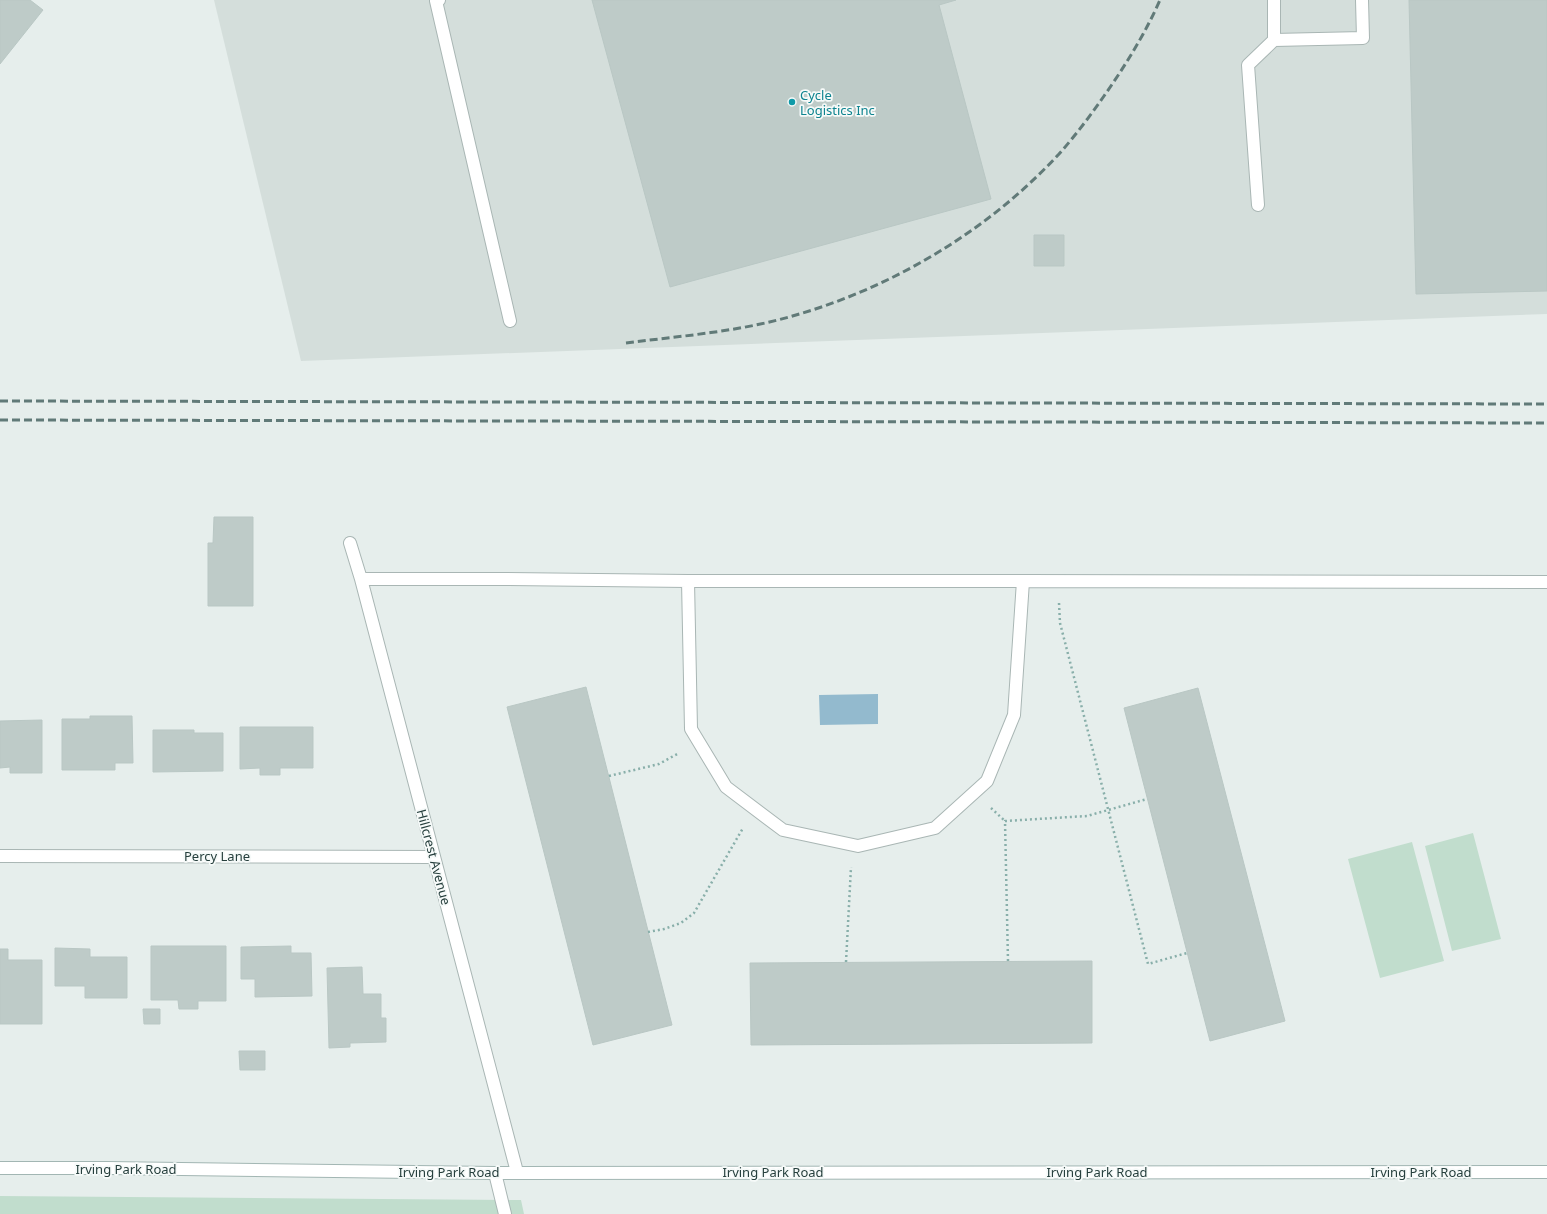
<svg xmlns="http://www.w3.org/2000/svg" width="1547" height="1214" viewBox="0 0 1547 1214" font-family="'Noto Sans',sans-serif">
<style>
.built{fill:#d4dedb}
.green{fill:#c1ddcd}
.water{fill:#93bace}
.building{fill:#becbc8;stroke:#b9c7c4}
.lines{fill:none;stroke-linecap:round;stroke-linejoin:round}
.service-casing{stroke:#a9b6b4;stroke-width:14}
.minor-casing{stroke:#a9b6b4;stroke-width:14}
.secondary-casing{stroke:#a2b6b3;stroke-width:14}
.path{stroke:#89afaa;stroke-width:2.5;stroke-dasharray:2 3;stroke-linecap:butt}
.service{stroke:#fff;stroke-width:12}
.minor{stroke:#fff;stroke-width:12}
.secondary{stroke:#fff;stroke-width:12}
.rail{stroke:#617a78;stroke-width:3;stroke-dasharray:8 4;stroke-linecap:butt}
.culture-dot{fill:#0f9aa8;stroke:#f6faf9;stroke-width:1.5}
.labels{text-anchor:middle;stroke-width:3.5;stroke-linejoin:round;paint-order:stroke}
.culture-label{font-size:13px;fill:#0d838f;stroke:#f6faf9;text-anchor:start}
.street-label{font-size:13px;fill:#263f3d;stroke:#f6faf9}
</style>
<rect width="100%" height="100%" fill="#e6eeec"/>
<path class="built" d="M214 0H1547V314L301 361Z"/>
<path class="green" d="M1473 833 1501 939 1452 951 1425 846Z
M1412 842 1444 961 1380 978 1348 859Z
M0 1196 521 1200 524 1214H0Z"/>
<path class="water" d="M878 694V724L820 725 819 695Z"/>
<path class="building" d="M0 0H30L43 10 0 64Z
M592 0H956L939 5 991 199 670 287Z
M1409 0H1547V291L1416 294Z
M1034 235H1064V266H1034Z
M214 517H253V606H208V543H213Z
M586 687 672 1025 593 1045 507 707Z
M1198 688 1285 1021 1210 1041 1124 708Z
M90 716H132L133 763H115V770H62V719H90Z
M42 720V773H10V767L0 768V721Z
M240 727H313V768H280V775H260V768L240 769Z
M153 730H194V733H223V771L153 772Z
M151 946H226V1001H198V1009H179L178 1000H151Z
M291 946V953H311L312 996 255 997V979H241V947Z
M55 948 90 949V957H127V998H85V986H55Z
M0 949H8V960H42V1024H0Z
M1092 961V1043L751 1045 750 963Z
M362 967 363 994H381V1018H386V1042L350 1043V1047L329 1048 327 968Z
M143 1009H160V1024H144Z
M239 1051H265V1070H240Z"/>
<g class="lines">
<g class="service-casing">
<path id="service" d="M439 0 436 1 510 321
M1274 40 1363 38 1362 0
M1258 205 1248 65 1274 40V0
M495 1173 505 1214"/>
</g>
<g class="minor-casing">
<path id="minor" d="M350 543 361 579 517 1172
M361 579H507L688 581
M688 581H1023L1014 715 987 781 935 828 858 846 783 830 726 787 691 729Z
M1023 581 1547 582
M0 856 434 857"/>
</g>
<g class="secondary-casing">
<path id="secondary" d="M0 1168H107L495 1173 1547 1172"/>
</g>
<path class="path" d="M1059 603 1060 623 1148 964 1187 953
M609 776 659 764 679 753
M991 808 1005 821
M648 932 664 929 681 923 694 913 743 828
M1008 961 1005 821 1087 816 1147 799
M846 962 851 867"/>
<use href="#service" class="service"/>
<use href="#minor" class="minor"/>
<use href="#secondary" class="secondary"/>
<path class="rail" d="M626 343C680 336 736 332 789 317 890 289 987 232 1059 154 1075 136 1090 116 1104 96 1125 66 1145 34 1160 0
M0 401 1547 404
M0 420 1547 423"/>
</g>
<circle class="culture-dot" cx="792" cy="102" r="4"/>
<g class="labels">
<g class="culture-label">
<text x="800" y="100">Cycle<tspan x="800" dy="15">Logistics Inc</tspan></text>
</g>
<g class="street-label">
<text x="217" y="861">Percy Lane</text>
<text transform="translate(434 857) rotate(75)" y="5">Hillcrest Avenue</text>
<text x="126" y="1174">Irving Park Road</text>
<text x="449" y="1177">Irving Park Road</text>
<text x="773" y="1177">Irving Park Road</text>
<text x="1097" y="1177">Irving Park Road</text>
<text x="1421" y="1177">Irving Park Road</text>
</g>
</g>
</svg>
